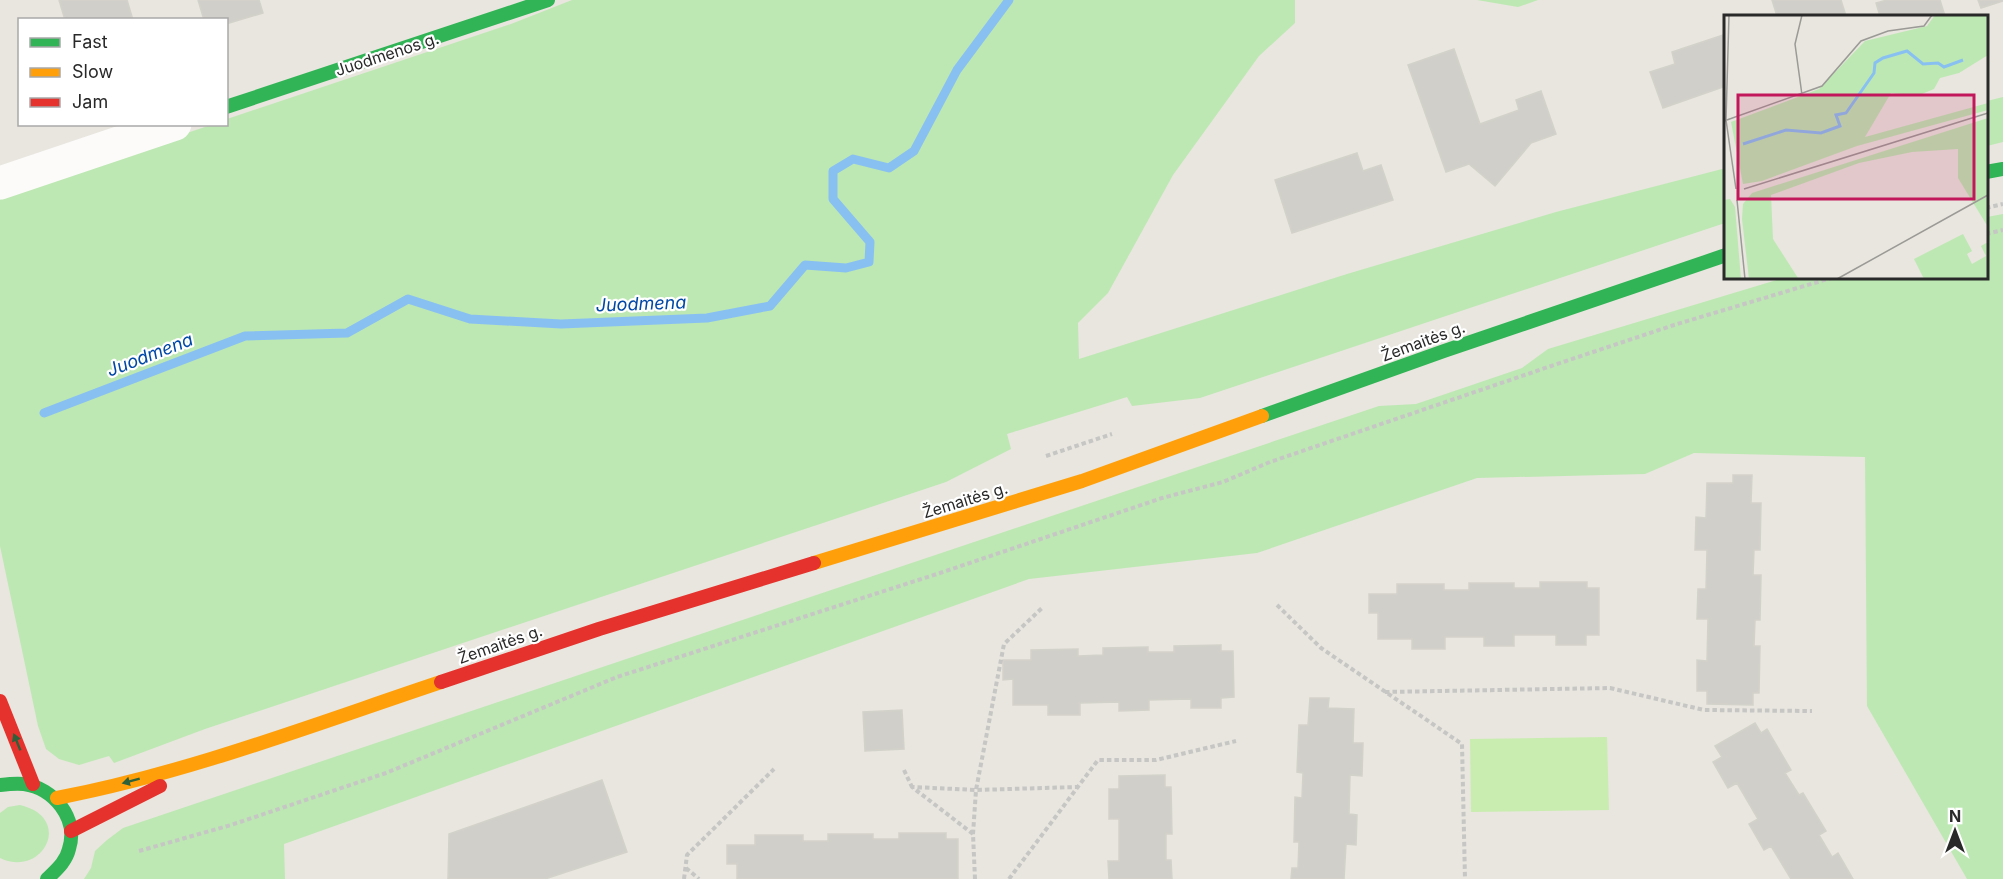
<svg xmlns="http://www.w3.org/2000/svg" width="2003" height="879" viewBox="0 0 2003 879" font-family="Inter,sans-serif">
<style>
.green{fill:#bde8b3}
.pitch{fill:#c9edb0}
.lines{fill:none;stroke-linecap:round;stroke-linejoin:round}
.stream{stroke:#89c0f2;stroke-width:9}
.building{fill:#d1cfc9;stroke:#d3d2ca;stroke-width:1.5}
.path{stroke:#c6c6c5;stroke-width:4;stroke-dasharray:4.5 3;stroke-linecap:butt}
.street{stroke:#fcfbfa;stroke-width:33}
.fast{stroke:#30b455;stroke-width:14}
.slow{stroke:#ff9f0a;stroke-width:14}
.jam{stroke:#e5322d;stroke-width:14}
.oneway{fill:#2c613b}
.labels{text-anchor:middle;stroke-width:4.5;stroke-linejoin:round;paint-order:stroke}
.street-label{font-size:16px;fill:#292929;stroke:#fff}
.water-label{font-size:18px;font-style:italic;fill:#0048a6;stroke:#fff}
.inset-river{fill:none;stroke:#89c0f2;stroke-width:3}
.inset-road{fill:none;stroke:#9c9a96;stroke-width:1.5}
.view{fill:#c2185b;fill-opacity:0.15;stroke:#c2185b;stroke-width:3}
.inset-edge{fill:none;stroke:#292929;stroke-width:3}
</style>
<rect width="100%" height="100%" fill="#e8e6de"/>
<path class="green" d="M572 0H1295V23L1259 56 1173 175 1108 293 1078 323 1079 359 1347 274 1556 212 1726 168 1725 223 1200 398 1132 406 1127 397 1007 434 1011 449 946 482 205 729 114 763 109 756 79 765 59 759 46 749 38 726 0 546V200L6 193 211 125 226 124 227 119 511 24Z
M1477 0H1538L1518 7Z
M2003 97V142L1987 146V101Z
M2003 214V879H1967L1867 706 1865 457 1694 453 1645 474 1477 478 1257 553 1029 579 284 844 285 879H84L91 868 95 851 107 840 123 828 1379 406 1416 404 1522 368 1548 349 1783 278H1986L1987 217Z
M20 805C75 818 42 879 0 858V813L8 807Z"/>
<path class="pitch" d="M1607 737 1609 810 1471 812 1470 739Z"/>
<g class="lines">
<path class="stream" d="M44 413 245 336 347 333 408 299 470 319 561 324 707 318 770 306 805 265 846 268 869 262 870 242 833 199V171L853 159 889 168 914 151 957 70 1009 0"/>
</g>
<path class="building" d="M59 0H127L133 20H65Z
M198 0H259L263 13 226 24V20H204Z
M1772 0H1841L1846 16H1777Z
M1887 0H1940L1945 16H1880L1876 3Z
M1978 0H2003V1L1981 8Z
M1726 34V86L1663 108 1650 72 1675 64 1672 52Z
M1454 49 1480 124 1519 110 1516 100 1541 91 1556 134 1531 143 1495 186 1469 164 1446 172 1408 65Z
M1357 153 1363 171 1381 165 1393 200 1292 233 1275 180Z
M1733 475H1752L1751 503H1761L1760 550H1754L1753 575H1761L1760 620H1755L1754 646H1760L1759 693H1753V705L1707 704V691H1697V660L1707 661 1708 619H1697L1698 589H1706L1707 550H1695L1696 517 1706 518 1707 483H1733Z
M1540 582H1587V588H1599V635H1586V645H1556V635H1514V646H1484V637H1445V649H1412V639H1378V613H1369V594H1397V584H1444V590H1469V583H1514V588H1540Z
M1221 645V651H1233L1234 697 1221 698V708H1191V699L1149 700V710L1119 711V702L1080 703V715H1048V705H1013V679L1003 680V660H1031V650L1078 649V656L1103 655V648L1148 647V652H1174V646Z
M1310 698H1329L1328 708 1354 709 1353 743H1363L1362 776 1350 775 1349 814 1357 815 1356 845 1346 844 1344 879H1291L1292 868H1298L1299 842H1294L1295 797 1302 798 1303 773 1297 772 1299 725H1308Z
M902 710 904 749 865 751 863 712Z
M1755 723 1761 733 1767 729 1791 770 1785 773 1799 795 1803 793 1826 831 1819 835 1832 857 1838 853 1853 879H1791L1771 846 1764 850 1749 824 1758 819 1737 783 1728 788 1713 762 1722 757 1715 746Z
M1165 775V787H1171L1172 834H1166V860H1171L1172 879H1109L1108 861H1119V819H1109V789H1119V776Z
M602 780 627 852 545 879H448L449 834Z
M899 833H946V839H958V879H737V864H727V845H755V835H803V841H828V834H873V839H899Z"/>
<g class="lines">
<path class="path" d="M1986 208 2003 204
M1986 234 2003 230
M1046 456 1112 434
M1277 605 1321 648 1462 744 1465 879
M1385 692 1610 688 1704 710 1812 711
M904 770 912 787
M973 834 912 787 976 790 1077 787
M139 851 231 825 386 773 617 677 940 573 1162 498 1223 482 1270 462 1554 365 1674 325 1831 278
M686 868 699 879
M684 879 687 855 774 769
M975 879 973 834 976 790 1004 644 1042 608
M1009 879 1098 760H1156L1236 741"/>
<path class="street" d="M0 183 175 124"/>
<path class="fast" d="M226 107 548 0
M1986 172 2003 169
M1262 416 1444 351 1726 255
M0 785C8 784 16 783 24 784 53 788 79 818 69 849 66 862 56 870 47 879"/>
<path class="slow" d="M814 563 1082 481 1262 416
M57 798C188 773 315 724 441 682"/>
<path class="jam" d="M441 682 599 629 814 563
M0 701 33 784
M71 831 160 786"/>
</g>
<defs><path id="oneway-solid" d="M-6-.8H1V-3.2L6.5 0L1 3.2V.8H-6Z" transform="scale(1.5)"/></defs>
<g class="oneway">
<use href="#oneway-solid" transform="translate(17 742) rotate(-112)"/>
<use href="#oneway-solid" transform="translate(131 781) rotate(165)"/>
</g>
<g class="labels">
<g class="street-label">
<text transform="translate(387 54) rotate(-18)" y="6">Juodmenos g.</text>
<text transform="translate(1423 341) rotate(-20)" y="6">Žemaitės g.</text>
<text transform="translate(965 500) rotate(-17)" y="6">Žemaitės g.</text>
<text transform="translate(500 644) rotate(-19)" y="6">Žemaitės g.</text>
</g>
<g class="water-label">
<text transform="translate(641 304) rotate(-2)" y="6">Juodmena</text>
<text transform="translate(150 355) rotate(-21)" y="6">Juodmena</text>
</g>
</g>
<g transform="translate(1724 15)">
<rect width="264" height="264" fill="#e8e6de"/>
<path d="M211 0H264V40L235 58 216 63 210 74 193 81 167 78 141 122 264 88V95L133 131 38 166 19 169 7 107 95 74 141 26 203 11ZM264 103V212L234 163V134L188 137 135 148 47 180 49 224 74 263 25 264 18 204 19 189 28 178ZM6 184 11 192 17 264H0V185ZM239 219 248 236 243 239 248 249 262 241 257 231 264 227V264H200L190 244Z" fill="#bde8b3"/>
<path class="inset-river" d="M19 129 62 115 97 118 116 111 112 100 122 98 150 58 151 48 159 43 183 36 199 49 214 48 220 52 239 45"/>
<path class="inset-road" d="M5 0 2 105 12 174M78 80 71 29 78 0M0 106 98 71 137 26 164 16 200 11 208 0M20 174 264 98M13 185 21 264M113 264 264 180"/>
<path class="view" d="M14 80H250V184H14Z"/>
<rect width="264" height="264" class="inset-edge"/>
</g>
<rect x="18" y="18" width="210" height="108" fill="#ffffff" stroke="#a9a9a9" stroke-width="1.5"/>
<rect x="30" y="38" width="30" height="9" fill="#30b455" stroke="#a9a9a9" stroke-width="1.5"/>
<text x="72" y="48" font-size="18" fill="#292929">Fast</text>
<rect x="30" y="68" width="30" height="9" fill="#ff9f0a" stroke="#a9a9a9" stroke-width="1.5"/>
<text x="72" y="78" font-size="18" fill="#292929">Slow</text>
<rect x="30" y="98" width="30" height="9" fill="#e5322d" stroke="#a9a9a9" stroke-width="1.5"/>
<text x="72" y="108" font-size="18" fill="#292929">Jam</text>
<g transform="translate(1955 831)" stroke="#ffffff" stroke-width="4.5" paint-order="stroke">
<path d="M0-4.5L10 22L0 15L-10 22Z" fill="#292929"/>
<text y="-9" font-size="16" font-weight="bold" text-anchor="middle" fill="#292929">N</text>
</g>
</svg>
